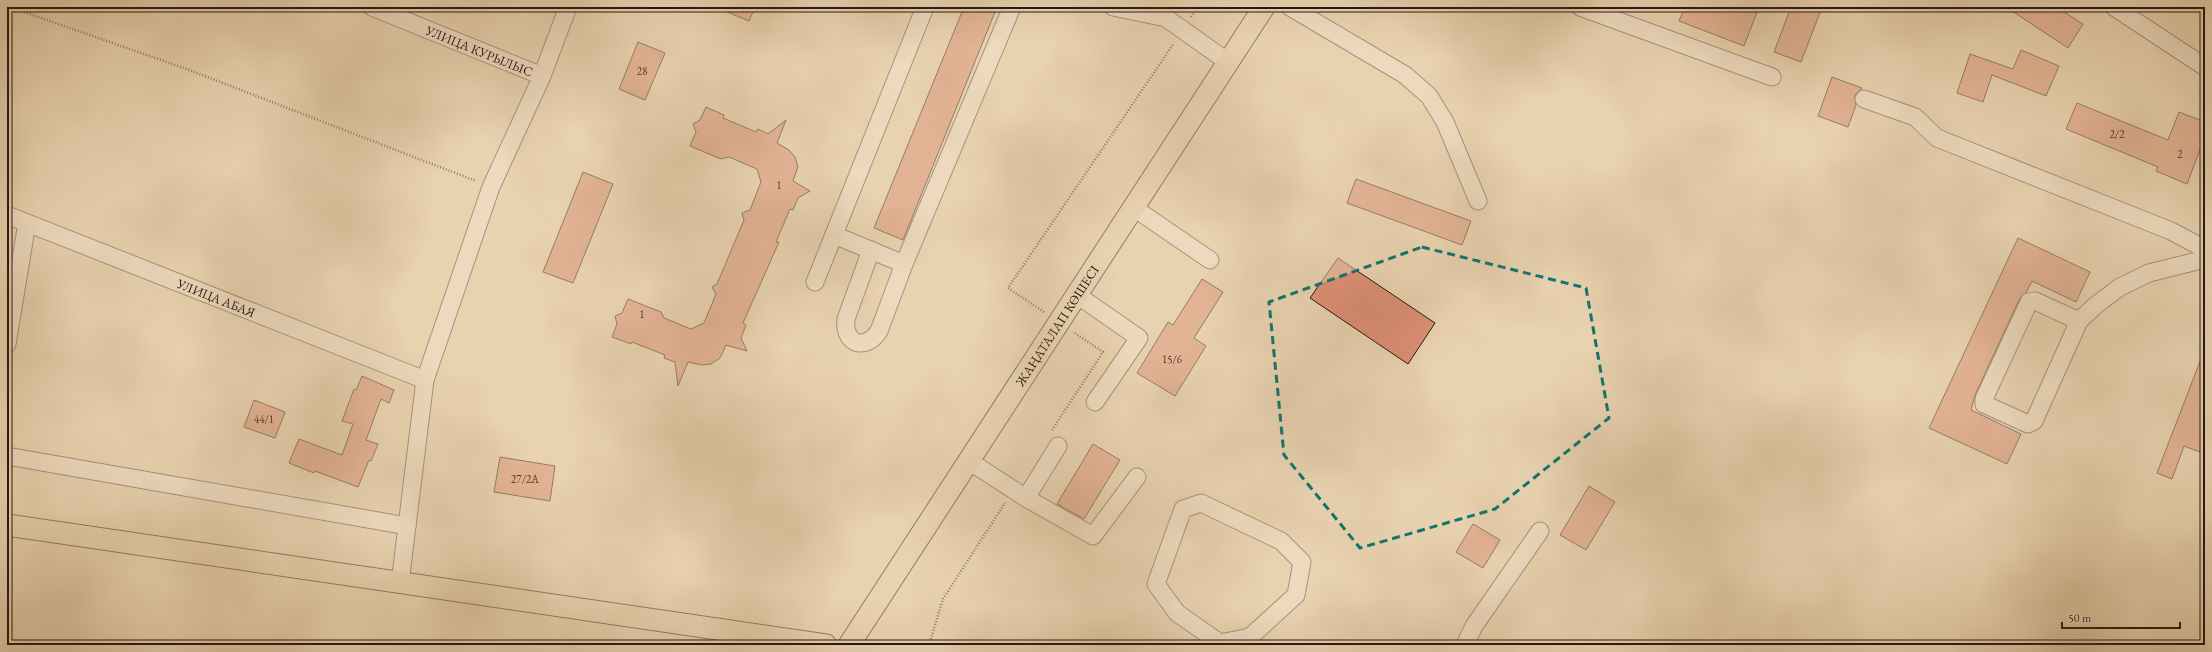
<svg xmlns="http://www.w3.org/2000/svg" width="2212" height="652" viewBox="0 0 2212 652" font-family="'EB Garamond',serif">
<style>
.building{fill:#dc8f74;stroke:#251814}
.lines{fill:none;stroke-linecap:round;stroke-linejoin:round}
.minor-casing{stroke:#56463b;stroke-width:19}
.major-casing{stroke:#251814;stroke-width:23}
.path{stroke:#251814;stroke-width:2.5;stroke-dasharray:1 2;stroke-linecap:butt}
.minor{stroke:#f1e2cc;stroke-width:17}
.major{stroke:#e9d2b0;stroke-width:21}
.marked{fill:none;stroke:#0f766e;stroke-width:3;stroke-dasharray:8 5;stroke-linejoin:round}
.labels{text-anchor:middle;stroke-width:3;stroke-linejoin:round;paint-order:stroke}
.number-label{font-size:11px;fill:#53362c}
.street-label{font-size:13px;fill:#251814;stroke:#f1e2cc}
</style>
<rect width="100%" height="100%" fill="#e9d2b0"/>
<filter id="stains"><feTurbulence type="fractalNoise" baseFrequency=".005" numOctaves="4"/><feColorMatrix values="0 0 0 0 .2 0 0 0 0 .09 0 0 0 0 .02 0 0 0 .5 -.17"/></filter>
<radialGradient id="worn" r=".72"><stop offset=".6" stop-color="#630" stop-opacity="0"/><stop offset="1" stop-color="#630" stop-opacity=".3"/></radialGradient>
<path class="building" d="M715 7H755L749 21Z
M964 7H997L903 240 874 228Z
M1685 7H1759L1744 46 1679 21Z
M1791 7H1822L1801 62 1774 52Z
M2006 7H2056L2083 24 2068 48Z
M638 42 665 53 645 100 619 89Z
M2021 50 2059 66 2046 96 1992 75 1983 102 1957 93 1970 54 2013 69Z
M1832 77 1862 88 1855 95 1856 105 1848 127 1818 116Z
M2077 103 2168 140 2179 112 2205 122V137L2187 184 2156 171 2158 167 2066 129Z
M706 107 724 115 723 118 756 132 758 129 768 134 786 120 777 143 789 150 795 157 798 167 793 181 810 191 798 198 793 210 790 209 776 242H779L743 323 746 325 741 338 747 351 726 345 720 358 711 364 702 365 688 362 678 386 675 362 664 358 665 355 632 342 631 344 612 337 617 324 615 316 622 313 628 299 661 312 664 318 691 329 704 323 716 294 712 287 717 284 744 220 742 213 750 210 761 182 757 169 729 157 721 159 690 146 696 132 693 124 700 120Z
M583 172 613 184 573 283 543 272Z
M1356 179 1471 221 1462 245 1347 203Z
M2018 238 2090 272 2076 302 2032 281 2026 293 2020 298 1975 395 1971 410 2021 434 2007 464 1929 428Z
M1338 258 1435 323 1408 364 1310 298Z
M1202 279 1223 292 1194 338 1206 346 1175 396 1137 373 1168 322 1173 325Z
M2204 351 2205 454 2184 446 2172 479 2157 473Z
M362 376 394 390 389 403 381 399 366 440 378 444 371 461 369 460 358 487 315 471 314 473 289 463 299 439 342 455 353 424 342 421 354 389 356 390Z
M254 400 285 412 275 438 244 427Z
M1093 444 1120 460 1084 519 1057 504Z
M500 457 555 466 550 501 494 492Z
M1589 486 1615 502 1586 550 1560 535Z
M1473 524 1500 540 1483 568 1456 552Z"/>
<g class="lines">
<g class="minor-casing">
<g id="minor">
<path id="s1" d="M372 7 542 76"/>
<path d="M1113 7 1166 18 1228 62"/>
<path d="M1290 7 1405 75 1429 96 1445 122 1478 201"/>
<path d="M1580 7 1772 77"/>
<path d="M2114 7 2205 67"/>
<path d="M1864 99 1915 117 1937 138 2171 231 2205 249"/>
<path d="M1134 208 1210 260"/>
<path id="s2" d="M7 215 425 380"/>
<path d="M834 235 904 264 1012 7"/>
<path d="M871 250 846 319C843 344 865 352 879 331L904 264"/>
<path d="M815 282 925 7"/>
<path d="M1077 295 1139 338 1095 402"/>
<path d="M2079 321 2035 301 2029 302 1984 399V404L2028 424 2034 421 2079 321 2096 305 2120 287 2149 273 2205 259"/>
<path d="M7 344 27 223"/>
<path d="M7 456 407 526"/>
<path d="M969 461 1026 498 1093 536 1137 477"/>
<path d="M1026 498 1058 446"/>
<path d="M1201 503 1281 541 1302 562 1296 595 1250 637 1220 643 1177 613 1156 584 1183 509Z"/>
<path d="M400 583 425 380 491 187 542 76 568 7"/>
<path d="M1465 645 1474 626 1540 531"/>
</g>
</g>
<g class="major-casing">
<g id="major">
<path d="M7 525 826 645"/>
<path id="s3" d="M849 645 1264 7"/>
</g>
</g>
<path class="path" d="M10 7 184 68 476 181
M1191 17 1197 7
M1044 312 1008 288 1174 43
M1052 430 1103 352 1073 332
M929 645 943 599 1005 503"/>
<use href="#minor" class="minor"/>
<use href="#major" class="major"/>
</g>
<path d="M0 0H2212V652H0ZM1422 247 1586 288 1609 418 1495 509 1360 548 1284 455 1269 302Z" fill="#e9d2b0" fill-opacity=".55" fill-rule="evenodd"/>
<path class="marked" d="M1422 247 1586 288 1609 418 1495 509 1360 548 1284 455 1269 302Z"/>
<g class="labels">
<g class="number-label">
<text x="642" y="75">28</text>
<text x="2117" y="138">2/2</text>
<text x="2180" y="158">2</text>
<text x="779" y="189">1</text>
<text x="642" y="318">1</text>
<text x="1172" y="363">15/6</text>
<text x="264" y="423">44/1</text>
<text x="525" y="483">27/2А</text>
</g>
<g class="street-label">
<text dy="5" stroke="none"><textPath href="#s1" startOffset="116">УЛИЦА КУРЫЛЫС</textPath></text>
<text dy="5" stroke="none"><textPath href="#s2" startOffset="225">УЛИЦА АБАЯ</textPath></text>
<text dy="5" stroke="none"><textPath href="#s3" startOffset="381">ЖАҢАТАЛАП КӨШЕСІ</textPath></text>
</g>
</g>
<rect width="2212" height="652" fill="none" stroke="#e9d2b0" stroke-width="24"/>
<rect x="8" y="8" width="2196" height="636" fill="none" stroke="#251814" stroke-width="2"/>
<rect x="12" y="12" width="2188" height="628" fill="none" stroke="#251814"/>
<path d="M2062 622v6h118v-6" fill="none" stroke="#251814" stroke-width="2"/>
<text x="2068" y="622" font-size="12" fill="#251814" stroke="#f1e2cc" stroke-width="3" paint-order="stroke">50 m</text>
<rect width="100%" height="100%" filter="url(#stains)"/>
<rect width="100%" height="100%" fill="url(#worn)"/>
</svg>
